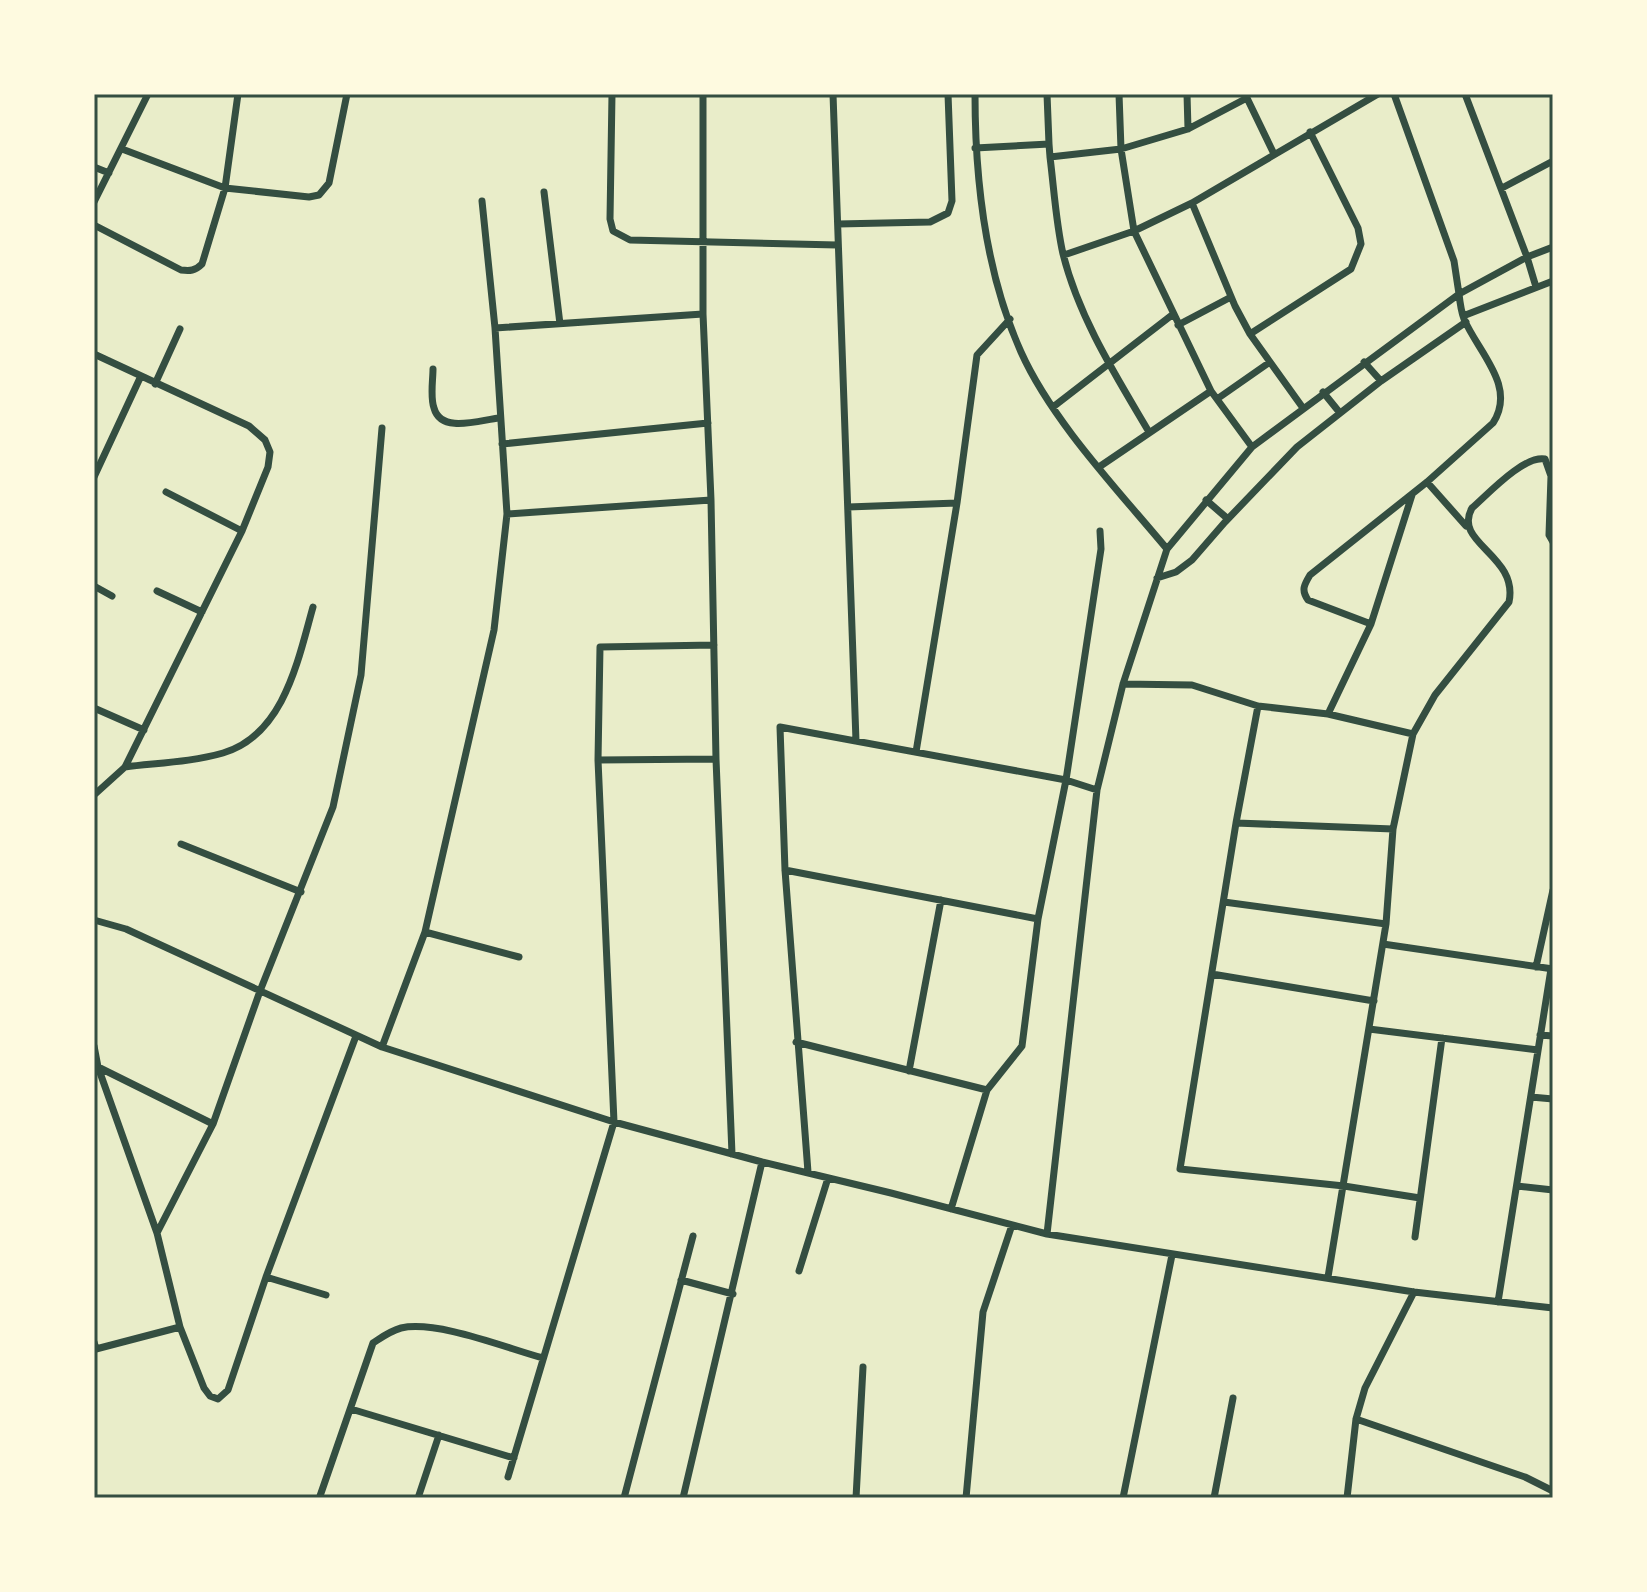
<svg xmlns="http://www.w3.org/2000/svg" width="1647" height="1592" viewBox="0 0 1647 1592" font-family="Rubik,sans-serif">
<style>
.lines{fill:none;stroke-linecap:round;stroke-linejoin:round}
.minor{stroke:#344e41;stroke-width:7}
.neatline{fill:none;stroke:#344e41;stroke-width:3}
</style>
<rect width="100%" height="100%" fill="#e9edc9"/>
<g class="lines">
<path class="minor" d="M612 94 610 219 613 231 630 240 837 245
M703 94V314L711 500 716 759 732 1154
M833 94 856 741
M975 94C975 180 985 272 1021 352 1052 421 1118 490 1167 549
M1047 94 1049 144
M1119 94 1121 149 1134 231 1211 391 1252 447
M1187 94 1188 129
M1465 94 1527 257 1536 287
M1246 96 1274 154
M975 148 1049 144 1050 157 1121 149 1188 129 1247 98
M122 149 225 188 309 197 319 195 329 183 347 94
M1050 157C1054 189 1056 223 1063 254 1079 318 1116 376 1149 432
M94 167 109 173
M1502 188 1553 161
M544 192 560 324
M94 202 148 94
M838 224 930 222 948 213 952 201 948 94
M94 225 181 270C190 271 195 271 202 264L225 188 238 94
M1064 255 1134 231 1192 203
M1463 316 1553 281
M1178 325 1231 297
M495 328 703 314
M1250 334 1351 269 1361 244 1358 228 1310 132
M94 354 249 426 265 440 270 452 268 467 242 531 125 767 94 795
M1364 362 1381 381
M433 369C433 380 430 397 434 408 441 434 480 420 499 418
M155 384 180 329
M1323 392 1340 413
M1217 399 1270 362
M1053 407 1172 315
M1303 408 1250 334 1235 306 1192 203 1378 94
M502 444 708 423
M1099 467 1211 391
M94 477 140 378
M1427 482 1466 526
M166 492 242 531
M1206 500 1228 519
M848 507 957 503
M507 514 711 500
M1157 578 1176 572 1192 560 1225 522 1297 447 1381 381 1466 322
M94 586 112 596
M157 591 202 612
M1371 624 1308 600C1301 590 1304 585 1310 575L1427 482 1493 423C1517 386 1478 352 1464 319 1461 311 1460 303 1459 294L1527 257 1553 247
M1123 684 1192 685 1258 706 1328 714 1413 734
M1258 706 1236 823 1180 1169 1344 1186 1420 1198
M94 708 144 730
M1328 714 1371 624 1412 495
M916 752 957 503 977 355 1010 319
M598 760 716 759
M125 767C157 763 192 762 223 753 284 735 298 660 313 607
M1236 823 1393 829
M181 844 301 892
M785 870 1038 919
M1224 902 1386 924
M94 920 126 929 382 1047 614 1122 762 1162 891 1193 1047 1234 1414 1292 1553 1308
M425 932 519 957
M1383 944 1553 969
M1536 967 1553 890
M1212 974 1374 1001
M1369 1029 1538 1050
M1540 1035 1553 1036
M796 1042 987 1090
M94 1046 98 1067 157 1233 180 1327 204 1388 210 1396 218 1399 228 1390 266 1277 356 1036
M382 1047 425 932 494 630 507 514 495 328 482 201
M98 1067 213 1124
M909 1071 941 900
M1531 1097 1553 1099
M808 1172 785 870 780 727 1066 780 1097 790
M1517 1186 1553 1190
M951 1209 987 1090 1022 1046 1038 919 1066 780 1101 549 1100 531
M157 1233 213 1124 260 991 333 807 361 675 382 428
M1047 1234 1097 790 1123 684 1167 549 1252 447 1459 294 1454 261 1394 94
M1415 1237 1442 1038
M799 1271 828 1178
M266 1277 326 1295
M1328 1277 1386 924 1393 829 1413 734 1435 695 1509 602C1519 555 1452 543 1472 508 1488 494 1524 455 1545 459L1551 476 1549 535 1553 542
M681 1280 733 1294
M1498 1302 1551 969
M94 1342 96 1349 180 1327
M351 1409 514 1458
M1356 1419 1525 1477 1553 1491
M508 1477 614 1122 598 760 600 647 714 645
M320 1496 373 1343C382 1337 390 1331 401 1328 437 1320 506 1348 543 1358
M418 1498 439 1435
M624 1498 693 1236
M683 1498 762 1162
M856 1498 863 1367
M966 1498 983 1312 1012 1225
M1123 1498 1172 1255
M1214 1498 1233 1398
M1347 1498 1356 1419 1365 1388 1414 1292"/>
</g>
<rect width="1647" height="1592" fill="none" stroke="#fefae0" stroke-width="192"/>
<rect x="96" y="96" width="1455" height="1400" class="neatline"/>
</svg>
